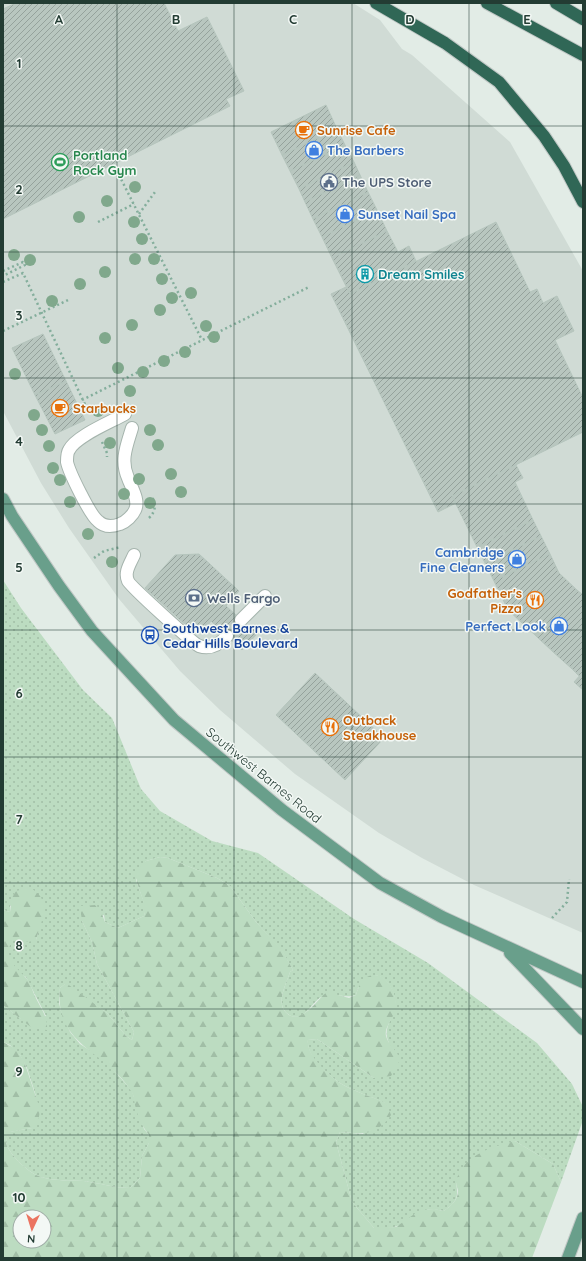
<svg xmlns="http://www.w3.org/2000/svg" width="586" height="1261" viewBox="0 0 586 1261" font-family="Quicksand,sans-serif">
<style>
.built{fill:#d0dbd5}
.grass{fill:url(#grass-dots)}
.forest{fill:url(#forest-firs);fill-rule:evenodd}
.building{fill:url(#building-hatch);stroke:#b5c5bd}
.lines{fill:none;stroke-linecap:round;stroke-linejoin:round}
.minor-tunnel{stroke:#bcc9c2;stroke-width:12;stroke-dasharray:12 6;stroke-linecap:butt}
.minor-casing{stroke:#a5b4ad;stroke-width:14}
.major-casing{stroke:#c1c8c6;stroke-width:14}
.highway-casing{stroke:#c1c8c6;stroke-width:14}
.path{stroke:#84ae9c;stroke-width:2.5;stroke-dasharray:2 3;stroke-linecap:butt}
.minor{stroke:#fff;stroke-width:12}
.major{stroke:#699f8b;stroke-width:12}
.highway{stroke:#306756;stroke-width:12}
.tree{fill:#80a88c}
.grid{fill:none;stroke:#233c33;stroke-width:1;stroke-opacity:0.55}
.labels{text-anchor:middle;stroke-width:3;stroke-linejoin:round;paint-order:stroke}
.food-label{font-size:13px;font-weight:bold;fill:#c56008;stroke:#f3f8f5;text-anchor:start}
.shop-label{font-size:13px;font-weight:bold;fill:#366cbe;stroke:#f3f8f5;text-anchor:start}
.leisure-label{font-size:13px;font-weight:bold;fill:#27864d;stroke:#f3f8f5;text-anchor:start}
.service-label{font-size:13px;font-weight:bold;fill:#4e5e75;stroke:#f3f8f5;text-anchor:start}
.culture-label{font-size:13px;font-weight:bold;fill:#0d838f;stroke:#f3f8f5;text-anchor:start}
.transit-label{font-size:13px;font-weight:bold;fill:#164399;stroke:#f3f8f5;text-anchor:start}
.street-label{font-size:13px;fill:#233c33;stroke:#f3f8f5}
.grid-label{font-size:13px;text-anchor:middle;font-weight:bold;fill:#233c33;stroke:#f3f8f5;stroke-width:3;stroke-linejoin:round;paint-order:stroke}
</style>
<defs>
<pattern id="grass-dots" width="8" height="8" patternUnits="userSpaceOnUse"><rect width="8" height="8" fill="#bcdcc1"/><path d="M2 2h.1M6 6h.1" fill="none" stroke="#a1bea6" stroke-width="1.8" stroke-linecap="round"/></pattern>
<pattern id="forest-firs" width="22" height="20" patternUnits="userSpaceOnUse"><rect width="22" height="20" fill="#bcdcc1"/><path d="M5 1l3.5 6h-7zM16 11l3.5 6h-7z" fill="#a1bea6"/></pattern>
<pattern id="building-hatch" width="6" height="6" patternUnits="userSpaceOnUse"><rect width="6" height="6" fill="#b8c6bf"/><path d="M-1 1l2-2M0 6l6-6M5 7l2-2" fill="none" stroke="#95a29c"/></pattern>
</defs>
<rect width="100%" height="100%" fill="#e2ece6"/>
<path class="built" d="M3 3H353L380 20 402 49 412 55 510 142 583 271V933L474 885 422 858 379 833 295 774 220 710 180 671 119 599 69 528 41 483 3 411Z"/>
<path class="grass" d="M3 580 21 608 83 690 112 718 141 789 160 811 212 841 258 853 354 919 428 963 537 1043 572 1084 583 1107V1120L561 1182 553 1164 515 1141 456 1183C459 1198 456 1202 444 1211 415 1205 418 1218 397 1226 391 1229 381 1228 374 1228L352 1202 336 1142 340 1132 363 1134 385 1103C373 1097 350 1090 340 1083 328 1074 306 1057 308 1040L317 1039 374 1078 389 1043C379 1022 405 1014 391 988 387 980 383 977 375 975L358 988 356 995C344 999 335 992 323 996 316 999 311 1008 305 1013 301 1016 296 1018 291 1016 273 1007 286 985 290 972L293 970 282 951 256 922 230 886 217 878 168 858 160 857 146 861 136 880 146 908 144 916 118 928 105 922 104 915 82 921 92 942 97 964 134 1032 132 1040 126 1036 107 1013 65 984 60 988 59 1003 61 1011 70 1032 80 1044 100 1057 111 1067 132 1091 144 1129 149 1135V1143L142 1156 140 1178 130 1188C114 1188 99 1183 84 1181 70 1180 54 1181 41 1177 29 1173 13 1158 7 1146 5 1141 7 1137 9 1132L32 1128 36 1096 27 1068 20 1055 10 1045 3 1042V1005L21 1019 46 1016 26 977 13 970 4 959V951L6 944 13 940H36L38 933 10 905V912L3 910Z"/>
<path class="forest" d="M160 857 168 858 217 878 230 886 256 922 282 950 293 970 290 972C286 985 274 1005 289 1015 293 1017 297 1017 301 1015 311 1011 318 999 327 992L349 998 356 995C358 988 361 980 367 977 385 968 397 993 396 1007 395 1017 384 1026 386 1036 388 1045 398 1051 400 1060L391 1076 374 1078 317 1039 308 1040C306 1055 328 1074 340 1083 350 1090 373 1097 386 1103L391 1115C376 1136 364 1134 340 1132L336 1142 352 1202 374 1228 396 1227 420 1210 434 1209 444 1211C450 1206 458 1201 458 1191 458 1189 456 1185 456 1182 462 1155 492 1147 515 1141L553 1164 561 1182 532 1258H3V1042L16 1049 24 1061 40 1109 38 1124 32 1128 10 1132C7 1137 5 1141 7 1146 13 1158 29 1173 41 1177 54 1181 70 1180 84 1181 99 1183 114 1188 130 1188L140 1178 142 1156 149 1143V1135C142 1126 138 1117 135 1105 134 1100 134 1095 131 1091 106 1050 54 1046 60 988L66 983 107 1013 126 1036 132 1040 134 1032 97 964 92 942 82 921 80 906 95 905 100 909 105 922 118 928 144 916C148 902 135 887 136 872L146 861ZM20 1217H44V1241H20Z
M30 888C53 899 41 922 36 940L28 942 13 940C0 958 18 968 27 979 31 984 32 990 35 996 40 1008 48 1015 47 1030L32 1028 3 1005V910L10 912 12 897 16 891Z"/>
<path class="building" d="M16 3H164L178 31 207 17 244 91 226 99 230 106 3 219V9Z
M326 105 337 129 282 155 271 132Z
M337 129 345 145 290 171 282 155Z
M345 145 354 162 299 189 290 171Z
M354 162 360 175 305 202 299 189Z
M360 175 368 192 313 219 305 202Z
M368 192 377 210 322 237 313 219Z
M377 210 387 231 332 258 322 237Z
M496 222 530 292 537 289 543 303 557 296 574 331 555 340 583 398V432L452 496 456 503 438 512 331 294 346 287 350 294Z
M387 231 398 252 409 246 416 261 350 294 332 258Z
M43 334 66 381 35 395 12 348Z
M66 381 85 420 55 434 35 395Z
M516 465 523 478 515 482 533 520 477 547 452 496Z
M533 520 541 536 485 563 477 547Z
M541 536 550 554 494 581 485 563Z
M199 554 239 591 226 606 257 634 242 650 211 621 208 625 188 627 145 588 175 555Z
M550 554 559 573 577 590 535 635 508 610 494 581Z
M577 590 583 595V618L552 651 535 635Z
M583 618V655L571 668 552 651Z
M583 655V672L579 676 571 668Z
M583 672V690L574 682Z
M315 673 384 738 345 780 276 715Z"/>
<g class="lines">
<path class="minor-tunnel" d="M227 636 241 620"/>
<g class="minor-casing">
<path id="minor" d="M125 414C111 422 76 436 69 450 67 453 67 458 67 462 69 472 90 515 98 521 104 527 112 527 120 524 126 522 133 515 135 510 140 500 131 487 128 478 120 460 127 445 132 428
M134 555C130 564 124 572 128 581 130 586 194 644 199 646 211 650 220 644 227 636
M241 620 265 596"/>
</g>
<g class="major-casing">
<path id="major" d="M3 499 12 516 59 586 92 631 174 720 282 810 380 883 442 917 583 982
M510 953 583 1029
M568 1258 583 1218"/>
</g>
<g class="highway-casing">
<path id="highway" d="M376 3 445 43 499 82 544 136 564 166 583 202
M487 3 583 55
M556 3 583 19"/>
</g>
<path class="path" d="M119 175 202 340
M139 214 155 192
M98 222 134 204
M3 271 23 262 25 265 3 276
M3 282 23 273 90 415
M3 331 68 300
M82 400 309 287
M102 442 107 453V457
M149 518C156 511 156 505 152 497
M94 558 104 551 121 547
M552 918 567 902 569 879"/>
<use href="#minor" class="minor"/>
<use href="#major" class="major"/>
<use href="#highway" class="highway"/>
</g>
<g class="tree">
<circle cx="135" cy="187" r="6"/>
<circle cx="107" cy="201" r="6"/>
<circle cx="79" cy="217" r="6"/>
<circle cx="134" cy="222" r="6"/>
<circle cx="142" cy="239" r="6"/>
<circle cx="14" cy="255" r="6"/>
<circle cx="135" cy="259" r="6"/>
<circle cx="154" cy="259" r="6"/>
<circle cx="30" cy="260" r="6"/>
<circle cx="105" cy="272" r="6"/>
<circle cx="162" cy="279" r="6"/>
<circle cx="80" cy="284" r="6"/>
<circle cx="191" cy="293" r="6"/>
<circle cx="172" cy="298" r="6"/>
<circle cx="52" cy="301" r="6"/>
<circle cx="160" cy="310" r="6"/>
<circle cx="132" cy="325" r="6"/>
<circle cx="206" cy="326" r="6"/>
<circle cx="214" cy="337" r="6"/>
<circle cx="105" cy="338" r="6"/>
<circle cx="185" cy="352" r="6"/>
<circle cx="164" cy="361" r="6"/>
<circle cx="118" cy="368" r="6"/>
<circle cx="143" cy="372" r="6"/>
<circle cx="15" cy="374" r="6"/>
<circle cx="130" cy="391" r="6"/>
<circle cx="98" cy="411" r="6"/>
<circle cx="34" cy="415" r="6"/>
<circle cx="42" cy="430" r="6"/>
<circle cx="150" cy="430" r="6"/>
<circle cx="110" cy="443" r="6"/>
<circle cx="158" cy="445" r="6"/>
<circle cx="49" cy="446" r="6"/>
<circle cx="53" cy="468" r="6"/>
<circle cx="171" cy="474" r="6"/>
<circle cx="139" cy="479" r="6"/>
<circle cx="60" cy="480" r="6"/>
<circle cx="181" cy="492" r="6"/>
<circle cx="124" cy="494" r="6"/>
<circle cx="70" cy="502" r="6"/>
<circle cx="150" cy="503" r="6"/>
<circle cx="88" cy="534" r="6"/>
<circle cx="112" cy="562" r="6"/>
</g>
<path class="grid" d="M117 3V1258M234 3V1258M352 3V1258M469 3V1258M3 126H583M3 252H583M3 378H583M3 504H583M3 630H583M3 757H583M3 883H583M3 1009H583M3 1135H583"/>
<defs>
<g id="cafe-ring" transform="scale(0.9)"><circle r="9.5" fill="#f3f8f5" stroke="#e8710a" stroke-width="1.5"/><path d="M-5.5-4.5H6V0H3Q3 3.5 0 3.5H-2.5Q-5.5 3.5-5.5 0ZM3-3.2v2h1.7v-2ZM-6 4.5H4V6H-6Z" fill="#e8710a"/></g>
<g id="shop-ring" transform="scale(0.9)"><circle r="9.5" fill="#f3f8f5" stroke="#3f7fe0" stroke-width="1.5"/><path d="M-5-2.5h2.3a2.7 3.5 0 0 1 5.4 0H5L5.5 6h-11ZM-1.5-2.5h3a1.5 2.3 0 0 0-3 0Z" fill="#3f7fe0"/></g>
<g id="stadium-ring" transform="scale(0.9)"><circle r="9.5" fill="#f3f8f5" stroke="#2e9e5b" stroke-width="1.5"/><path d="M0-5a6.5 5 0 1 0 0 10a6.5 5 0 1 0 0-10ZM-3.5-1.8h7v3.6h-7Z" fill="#2e9e5b"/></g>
<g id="civic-ring" transform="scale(0.9)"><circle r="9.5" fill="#f3f8f5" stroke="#5c6f8a" stroke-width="1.5"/><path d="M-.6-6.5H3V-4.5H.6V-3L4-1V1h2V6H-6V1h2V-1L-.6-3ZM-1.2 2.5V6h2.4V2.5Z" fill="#5c6f8a"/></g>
<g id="building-ring" transform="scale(0.9)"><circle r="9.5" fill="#f3f8f5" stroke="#0f9aa8" stroke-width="1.5"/><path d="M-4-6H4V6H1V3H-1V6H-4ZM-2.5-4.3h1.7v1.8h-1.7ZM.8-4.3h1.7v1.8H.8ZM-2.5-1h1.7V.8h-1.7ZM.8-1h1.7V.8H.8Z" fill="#0f9aa8"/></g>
<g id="bank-ring" transform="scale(0.9)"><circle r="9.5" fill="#f3f8f5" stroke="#5c6f8a" stroke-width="1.5"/><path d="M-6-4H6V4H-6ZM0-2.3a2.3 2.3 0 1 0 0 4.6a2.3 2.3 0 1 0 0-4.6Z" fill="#5c6f8a"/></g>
<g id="restaurant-ring" transform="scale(0.9)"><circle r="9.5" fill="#f3f8f5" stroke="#e8710a" stroke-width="1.5"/><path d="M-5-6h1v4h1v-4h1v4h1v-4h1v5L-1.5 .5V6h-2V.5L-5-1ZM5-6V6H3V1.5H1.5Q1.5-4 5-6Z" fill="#e8710a"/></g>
<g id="bus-ring" transform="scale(0.9)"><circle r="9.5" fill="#f3f8f5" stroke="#1a4fb4" stroke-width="1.5"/><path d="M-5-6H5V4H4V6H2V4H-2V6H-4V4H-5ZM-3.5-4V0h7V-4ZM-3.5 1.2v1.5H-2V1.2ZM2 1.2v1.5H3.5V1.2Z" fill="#1a4fb4"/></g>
</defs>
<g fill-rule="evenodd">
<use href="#cafe-ring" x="304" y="130"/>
<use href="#shop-ring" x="314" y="150"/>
<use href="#stadium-ring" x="60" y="162"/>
<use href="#civic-ring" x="329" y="182"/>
<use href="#shop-ring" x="345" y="214"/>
<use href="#building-ring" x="365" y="274"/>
<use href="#cafe-ring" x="60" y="408"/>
<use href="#shop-ring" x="517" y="559"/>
<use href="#bank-ring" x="194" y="598"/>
<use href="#restaurant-ring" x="535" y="600"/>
<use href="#shop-ring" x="559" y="626"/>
<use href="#bus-ring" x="150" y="635"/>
<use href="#restaurant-ring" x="330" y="727"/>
</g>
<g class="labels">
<g class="food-label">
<text x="317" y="135">Sunrise Cafe</text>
<text x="73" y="413">Starbucks</text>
<text x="522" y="598" text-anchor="end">Godfather's<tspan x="522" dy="15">Pizza</tspan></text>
<text x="343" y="725">Outback<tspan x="343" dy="15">Steakhouse</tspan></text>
</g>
<g class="shop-label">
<text x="327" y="155">The Barbers</text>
<text x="358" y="219">Sunset Nail Spa</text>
<text x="504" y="557" text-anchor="end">Cambridge<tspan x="504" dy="15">Fine Cleaners</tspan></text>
<text x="546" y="631" text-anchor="end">Perfect Look</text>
</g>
<g class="leisure-label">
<text x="73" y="160">Portland<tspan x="73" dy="15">Rock Gym</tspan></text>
</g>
<g class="service-label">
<text x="342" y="187">The UPS Store</text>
<text x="207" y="603">Wells Fargo</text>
</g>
<g class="culture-label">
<text x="378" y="279">Dream Smiles</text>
</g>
<g class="transit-label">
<text x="163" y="633">Southwest Barnes &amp;<tspan x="163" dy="15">Cedar Hills Boulevard</tspan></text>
</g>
<g class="street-label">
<text transform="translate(264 775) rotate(39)" y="5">Southwest Barnes Road</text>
</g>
</g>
<g class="grid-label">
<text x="59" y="24">A</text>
<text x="176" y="24">B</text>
<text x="293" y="24">C</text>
<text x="410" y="24">D</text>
<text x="527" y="24">E</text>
<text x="19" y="68">1</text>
<text x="19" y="194">2</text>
<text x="19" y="320">3</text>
<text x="19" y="446">4</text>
<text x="19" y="572">5</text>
<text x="19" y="698">6</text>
<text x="19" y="824">7</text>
<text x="19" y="950">8</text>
<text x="19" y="1076">9</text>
<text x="19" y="1202">10</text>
</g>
<rect width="586" height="1261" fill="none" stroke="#233c33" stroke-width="8"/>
<g transform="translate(32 1229) rotate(184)"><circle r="19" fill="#f3f8f5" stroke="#a0ada7"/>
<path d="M0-3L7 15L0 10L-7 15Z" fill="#eb7461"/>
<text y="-6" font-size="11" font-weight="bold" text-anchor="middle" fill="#233c33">N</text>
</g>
</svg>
